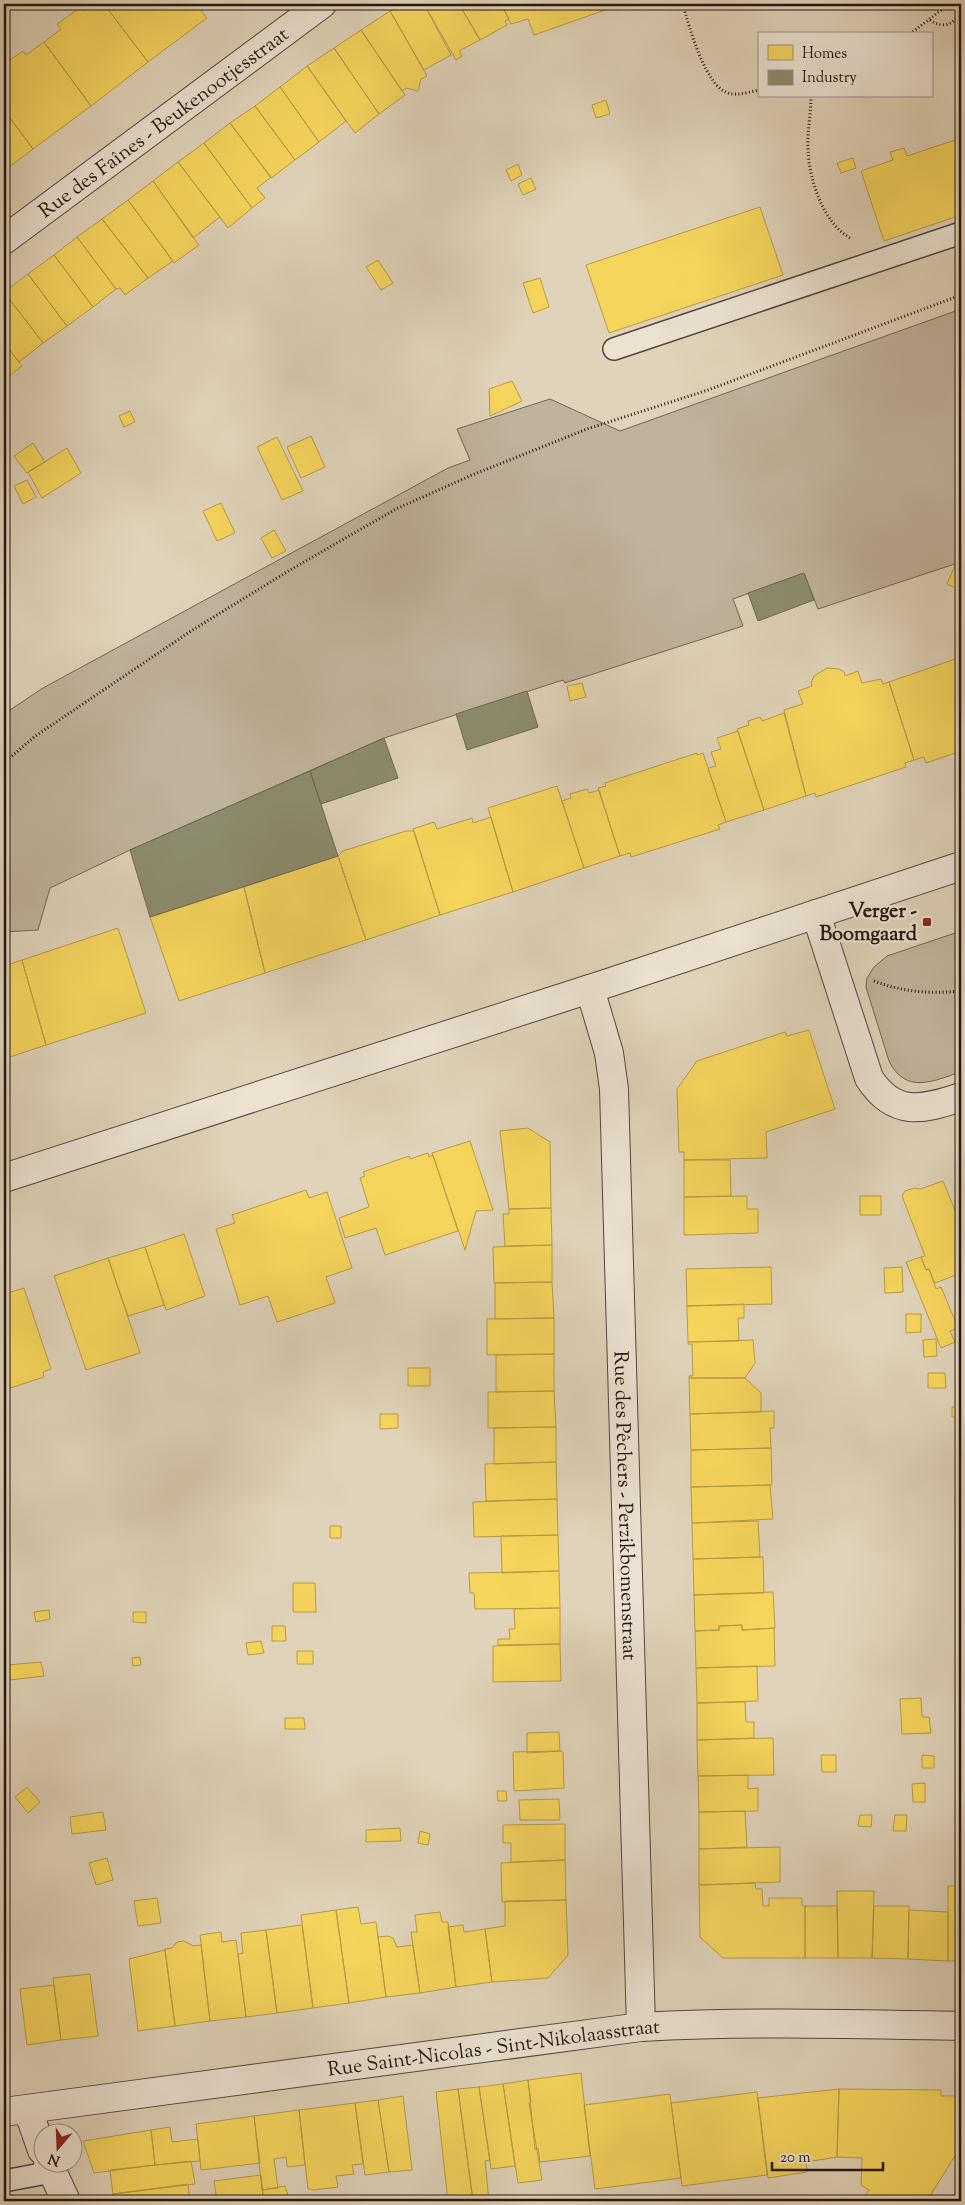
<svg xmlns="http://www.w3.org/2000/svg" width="965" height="2205" viewBox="0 0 965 2205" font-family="'Sorts Mill Goudy',serif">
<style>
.green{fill:#c0b39c;stroke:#716556}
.homes{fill:#f6d55c;stroke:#b69c46}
.industry{fill:#8c8c6e;stroke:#6c6952}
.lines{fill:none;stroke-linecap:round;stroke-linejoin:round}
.service-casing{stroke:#52463b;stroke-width:24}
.minor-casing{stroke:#52463b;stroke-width:30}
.tertiary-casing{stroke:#52463b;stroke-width:30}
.path{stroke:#221711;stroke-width:3;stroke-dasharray:1 2.5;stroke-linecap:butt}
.service{stroke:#ebe2d2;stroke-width:21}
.minor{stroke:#ebe2d2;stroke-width:28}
.tertiary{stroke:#ebe2d2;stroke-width:28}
.poi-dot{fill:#8f2418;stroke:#ebe2d2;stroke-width:2}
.labels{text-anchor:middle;stroke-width:5;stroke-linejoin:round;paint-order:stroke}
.street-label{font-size:20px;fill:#221711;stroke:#ebe2d2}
.poi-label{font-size:20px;font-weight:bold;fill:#221711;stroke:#ebe2d2;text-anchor:end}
</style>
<rect width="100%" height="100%" fill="#e0d3b9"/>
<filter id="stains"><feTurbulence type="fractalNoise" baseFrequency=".004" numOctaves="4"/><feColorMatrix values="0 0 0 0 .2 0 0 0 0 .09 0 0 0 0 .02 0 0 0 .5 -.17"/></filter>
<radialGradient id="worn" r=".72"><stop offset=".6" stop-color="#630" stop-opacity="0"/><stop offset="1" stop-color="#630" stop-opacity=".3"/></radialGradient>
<path class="green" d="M961 309V562L818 609 804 573 733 599 743 626 565 683 563 680 384 738 130 850 50 888 38 930 4 932V714L43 688 448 468 470 460 457 429 550 399 620 431Z
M961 931V1072C933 1081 906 1095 889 1061L866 987 867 978 874 967 887 956Z"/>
<path class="homes" d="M94 4H104L148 62 91 106 44 42 61 29 57 24 81 7 84 11Z
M104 4H196L207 18 148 62Z
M196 4H210L201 10Z
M403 4H424L451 55 424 70 390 11Z
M424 4H459L480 40 459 51 462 56 456 60Z
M459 4H501L509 19 505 21 507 25 480 40Z
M501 4H622L534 35 528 19 511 24Z
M390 11 427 76 421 79 418 91 406 88 402 91 361 30Z
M361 30 405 95 379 114 334 48Z
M961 37V47L960 48 956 39Z
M44 42 91 106 33 149 4 110V64L23 51 26 55Z
M334 48 379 114 355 133 307 66Z
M307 66 346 121 319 142 280 87Z
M280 87 319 142 295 160 255 106Z
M606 100 610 114 596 118 592 105Z
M255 106 295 160 271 178 230 123Z
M4 110 33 149 4 171Z
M230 123 271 177 257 188 265 198 252 208 204 143Z
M961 138V215L884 241 861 171 893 160 890 152 904 148 907 156Z
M204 143 252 208 228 228 178 162Z
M853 158 856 168 841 173 837 163Z
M178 162 220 217 193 238 153 181Z
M518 164 522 175 511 181 506 170Z
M531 178 536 189 523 195 518 184Z
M153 181 199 245 174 263 128 200Z
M128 200 173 261 148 278 102 219Z
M760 207 783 275 609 333 586 265Z
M102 219 148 278 125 295 120 288 116 289 77 237Z
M77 237 116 289 93 307 54 255Z
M54 255 93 307 67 326 28 274Z
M378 260 393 283 381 290 366 267Z
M28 274 67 326 43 343 4 292Z
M540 278 549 307 533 313 523 283Z
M4 292 43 343 19 362 4 343Z
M4 343 22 366 4 380Z
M512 381 522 401 490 416 489 389Z
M130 411 135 422 124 427 119 416Z
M311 436 325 467 301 478 287 447Z
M277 437 303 491 282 500 257 447Z
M33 443 45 462 27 473 14 456Z
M67 448 81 473 42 498 28 472Z
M27 480 36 497 23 504 14 486Z
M221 503 235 533 217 541 203 511Z
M274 530 286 551 272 558 261 538Z
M955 565 961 568V581L958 589 947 584Z
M961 657V751L926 763 924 757 914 760 889 682Z
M827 668 839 669 844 672 845 676 858 671 862 683 881 679 883 684 889 682 914 760 905 763 906 767 816 797 815 793 806 796 784 710 803 704 798 691 812 686 811 683 814 676Z
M582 683 586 697 570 701 567 686Z
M784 713 806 796 764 810 737 729 749 725 748 721 760 717 762 721Z
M738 731 764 810 726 822 708 768 716 766 711 752 721 749 717 738Z
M697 753V755L703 753 726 822 718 825 720 829 631 857 630 853 620 856 598 788 606 786 605 783Z
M557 786 584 868 513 892 488 808Z
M587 789 589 793 599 790 620 856 584 868 562 801 571 798 570 794Z
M491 817 513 892 440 915 413 829 434 822 437 829 472 818 473 823Z
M406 831H414L440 915 366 940 338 856 343 851Z
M338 856 366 940 265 973 244 887Z
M244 887 265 973 179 1001 150 917Z
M118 928 146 1013 46 1045 22 960Z
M22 960 46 1045 4 1059V966Z
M809 1030 835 1109 766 1132 767 1158 684 1160V1152H679L677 1089 697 1061 785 1032 787 1036Z
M528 1128 550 1142 551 1208 509 1209 500 1131Z
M470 1141 493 1210 476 1211 465 1250 432 1153Z
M428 1153 429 1157 433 1155 458 1231 385 1255 376 1228 345 1238 339 1218 369 1207 360 1178 365 1176 363 1172 409 1156 410 1159Z
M684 1160H730L731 1196 684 1197Z
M943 1181 961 1225V1273L935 1283 929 1269 926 1270 921 1257 925 1256 902 1196 905 1191 914 1188 920 1189Z
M306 1190 309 1198 327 1192 352 1268 326 1277 335 1303 277 1322 268 1296 240 1305 216 1229 235 1223 232 1215Z
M747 1196V1209H758V1233L684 1235V1197Z
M860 1196H881V1215H860Z
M551 1208 552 1245 505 1246 503 1214H509V1209Z
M184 1234 205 1296 166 1310 145 1247Z
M552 1245V1282L494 1283 493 1247Z
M145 1247 164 1305 128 1316 108 1258Z
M921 1257 926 1270 929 1269 936 1289 941 1287 958 1328 950 1331 955 1342 941 1348 906 1262Z
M108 1258 140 1353 86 1370 54 1276Z
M771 1267 772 1304 687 1306 686 1269Z
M902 1267 903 1292 885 1293 884 1268Z
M552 1282 554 1318 495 1319V1283Z
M24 1288 51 1369 43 1372 44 1377 4 1390V1294Z
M744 1304V1318H738L739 1341 688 1342 687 1306Z
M906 1314H921V1332L906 1333Z
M554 1318V1354L487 1355V1319Z
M936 1339 937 1356 924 1357 923 1340Z
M753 1340 755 1363 745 1378H689V1376H693L692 1344H688V1342Z
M554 1354V1391L496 1392V1355Z
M408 1368H430V1386H408Z
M928 1373H945L946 1388H928Z
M689 1378H745L761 1393V1412L690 1414Z
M554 1391 556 1427 488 1428V1392Z
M952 1407H961V1417H952Z
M774 1411V1428H770L771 1448 691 1450 690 1414Z
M380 1414H398V1428L380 1429Z
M556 1427V1462L494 1464V1428Z
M771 1448 772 1485 691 1487V1450Z
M4 1461H7L10 1472 4 1474Z
M556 1462 557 1499 486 1501 485 1464Z
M770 1485 773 1519 692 1523 691 1487Z
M557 1499 558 1535 474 1537 473 1502Z
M758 1521 760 1557 693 1559 692 1523Z
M330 1526H341V1538H330Z
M558 1535 559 1571 502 1573 501 1536Z
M763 1557 764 1593 694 1595 693 1559Z
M559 1571 560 1608 475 1609 474 1593H470L469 1573Z
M293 1583H315L316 1612H293Z
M4 1586 8 1605 4 1606Z
M773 1592 775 1628 742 1630V1625L719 1626V1630L695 1631 694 1595Z
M560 1608V1644L498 1645V1639H510L509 1629H515L514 1609Z
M49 1610 50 1619 36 1622 34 1612Z
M133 1612H146V1623L133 1622Z
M742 1625V1630L774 1628 775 1666 696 1668 695 1631 719 1630V1626Z
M272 1626H285L286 1641H272Z
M261 1641 264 1653 248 1655 246 1643Z
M560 1644 561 1681 493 1682V1646Z
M297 1651H313V1664H297Z
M140 1657 141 1665 133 1666 132 1658Z
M41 1662 44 1676 10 1680 8 1665Z
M757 1666 758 1701 697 1703 696 1668Z
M921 1698 922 1717H929L931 1733 902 1734 900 1699Z
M745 1702 746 1722H754V1738L697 1740V1703Z
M285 1718H304L305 1729H285Z
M559 1732 560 1751 527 1753V1733Z
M773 1738 774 1775 698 1776 697 1740Z
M560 1751 563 1752 564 1788 514 1791 513 1752Z
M821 1755H836V1772H822Z
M922 1755 934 1756V1768H922Z
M748 1775V1789L758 1788V1811L699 1812 698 1776Z
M925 1783V1802H913L912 1784Z
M27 1787 40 1802 28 1813 15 1797Z
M497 1791H506L507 1801H498Z
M559 1799 560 1820H520L519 1800Z
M745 1811 747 1847 699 1849V1812Z
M103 1812 106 1830 72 1834 70 1817Z
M860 1815H872L871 1827 858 1826Z
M895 1815H907L906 1831H893Z
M565 1824V1860L511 1862V1843H503V1825Z
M400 1828 401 1841 366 1842V1830Z
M420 1831 430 1834 428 1845 418 1843Z
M780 1847V1882L699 1885V1849Z
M107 1858 113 1880 96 1885 89 1863Z
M565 1860 566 1900 502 1902 501 1863Z
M755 1883 756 1889H762L763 1906H769V1898H802V1905L805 1906V1958H723L700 1937 699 1885Z
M948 1886H961V1961H948Z
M837 1891H874L872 1958H838Z
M157 1898 161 1923 138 1926 134 1901Z
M566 1900 568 1955 548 1978 492 1982 485 1929 505 1926V1901Z
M805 1906H837L838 1958H805Z
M874 1906H909L908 1959 872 1958Z
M358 1907 361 1924 376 1922 386 1997 349 2003 336 1910Z
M336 1910 349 2003 313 2008 301 1915Z
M909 1910 948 1912V1961L908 1959Z
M440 1912 442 1922H448L456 1987 420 1993 411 1932H417L415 1915Z
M302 1925 313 2008 277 2013 266 1930Z
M463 1925 464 1932 485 1929 492 1982 456 1987 448 1927Z
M266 1930 277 2013 246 2017 238 1954 243 1953 241 1933Z
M221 1932 222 1942 236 1940 246 2017 210 2021 200 1935Z
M388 1936 393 1938 397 1947 413 1945 420 1993 386 1997 378 1937Z
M184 1941 193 1946 201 1945 210 2021 175 2026 165 1949 172 1948 177 1942Z
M165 1950 175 2026 138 2031 129 1959Z
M90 1974 98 2036 61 2040 53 1978Z
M54 1985 61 2040 27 2045 20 1989Z
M581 2073 590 2156 540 2162 538 2148 535 2149 528 2080Z
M528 2080 531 2102 529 2103 542 2180 518 2183 503 2084Z
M503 2084 515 2166 491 2169 479 2087Z
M479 2087 490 2160 485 2161 489 2201H473L458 2089Z
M458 2089 473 2201H448L436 2092Z
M839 2089 837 2157 806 2162 807 2172 768 2178 758 2098Z
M839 2089 941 2090V2096H961V2146L927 2201H862L869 2190 861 2185 862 2158 837 2157Z
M757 2092 767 2175 682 2186 671 2103Z
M670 2094 681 2178 595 2189 584 2105Z
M403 2096 412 2170 389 2172 378 2100Z
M378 2100 389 2172 365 2175 355 2103Z
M355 2103 363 2164 352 2165 354 2174 336 2176 338 2187 314 2190 308 2189 299 2110Z
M299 2110 305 2165 287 2167 286 2157 274 2159 278 2188 262 2190 254 2116Z
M254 2116 260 2163 201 2170 196 2124Z
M170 2127 172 2142 198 2139 200 2161 155 2165 151 2130Z
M151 2130 155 2165 94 2173 83 2141Z
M191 2161 195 2184 113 2194 110 2170Z
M261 2175 264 2201H217L214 2181Z
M188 2184 190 2201H114L113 2194Z
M285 2186 288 2195H285L286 2201H264L262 2190Z"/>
<path class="industry" d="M804 573 814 600 758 621 748 593Z
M527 691 538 727 467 750 456 714Z
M384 738 398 778 321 804 310 771Z
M310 771 338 856 150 917 130 850Z"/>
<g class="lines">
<g class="service-casing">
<path id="service" d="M614 349 961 233
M4 2181 52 2172"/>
</g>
<g class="minor-casing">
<g id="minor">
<path id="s1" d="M4 240 322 4"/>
<path d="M816 914 869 1078C894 1117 922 1110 961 1097"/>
<path id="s2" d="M590 989 609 1053 614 1089 641 2027"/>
<path d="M28 2110 42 2150"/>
<path id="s3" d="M4 2112 641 2027C748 2021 854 2024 961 2026"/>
<path d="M48 2162 66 2201"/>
</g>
</g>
<g class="tertiary-casing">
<path id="tertiary" d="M4 1178 605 984 961 866"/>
</g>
<path class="path" d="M683 5C689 26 705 86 728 93 737 96 750 92 759 90
M930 20C944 31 962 22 958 4
M910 34 949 4
M811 96C811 114 807 132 808 150 809 179 823 223 850 238
M4 763 34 737 191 631 290 570 396 509 472 475 587 429 708 390 961 295
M874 981C902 992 931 994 961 991"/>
<use href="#service" class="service"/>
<use href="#minor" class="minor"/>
<use href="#tertiary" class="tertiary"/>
</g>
<rect class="poi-dot" x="922" y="917" width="10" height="10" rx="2.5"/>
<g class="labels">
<g class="street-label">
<text dy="7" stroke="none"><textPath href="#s1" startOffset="198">Rue des Faînes - Beukenootjesstraat</textPath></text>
<text dy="7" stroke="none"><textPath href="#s2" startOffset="520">Rue des Pêchers - Perzikbomenstraat</textPath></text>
<text dy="7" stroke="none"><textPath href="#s3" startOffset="494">Rue Saint-Nicolas - Sint-Nikolaasstraat</textPath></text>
</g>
<g class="poi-label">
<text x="917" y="917">Verger -<tspan x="917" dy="23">Boomgaard</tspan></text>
</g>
</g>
<rect width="965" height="2205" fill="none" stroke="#e0d3b9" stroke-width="20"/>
<rect x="5" y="5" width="955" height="2195" fill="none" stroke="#221711" stroke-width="2.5"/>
<rect x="10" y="10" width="945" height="2185" fill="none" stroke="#221711"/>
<rect x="758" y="32" width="175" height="65" fill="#ebe2d2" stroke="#9b9185"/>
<rect x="768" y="45" width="25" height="15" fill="#f6d55c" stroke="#9b9185"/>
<text x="802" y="58" font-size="15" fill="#221711">Homes</text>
<rect x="768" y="70" width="25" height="15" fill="#8c8c6e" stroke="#9b9185"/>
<text x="802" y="82" font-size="15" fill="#221711">Industry</text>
<g transform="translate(58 2148) rotate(199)"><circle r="24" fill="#ebe2d2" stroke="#9b9185"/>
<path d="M0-4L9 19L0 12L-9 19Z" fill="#8f2418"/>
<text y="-8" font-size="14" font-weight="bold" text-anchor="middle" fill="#221711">N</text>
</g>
<path d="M772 2162v8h111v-8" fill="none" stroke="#221711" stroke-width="2.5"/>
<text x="780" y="2162" font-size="15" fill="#221711" stroke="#ebe2d2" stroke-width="4" paint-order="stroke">20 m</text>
<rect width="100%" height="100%" filter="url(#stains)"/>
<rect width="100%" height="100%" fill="url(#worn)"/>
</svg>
